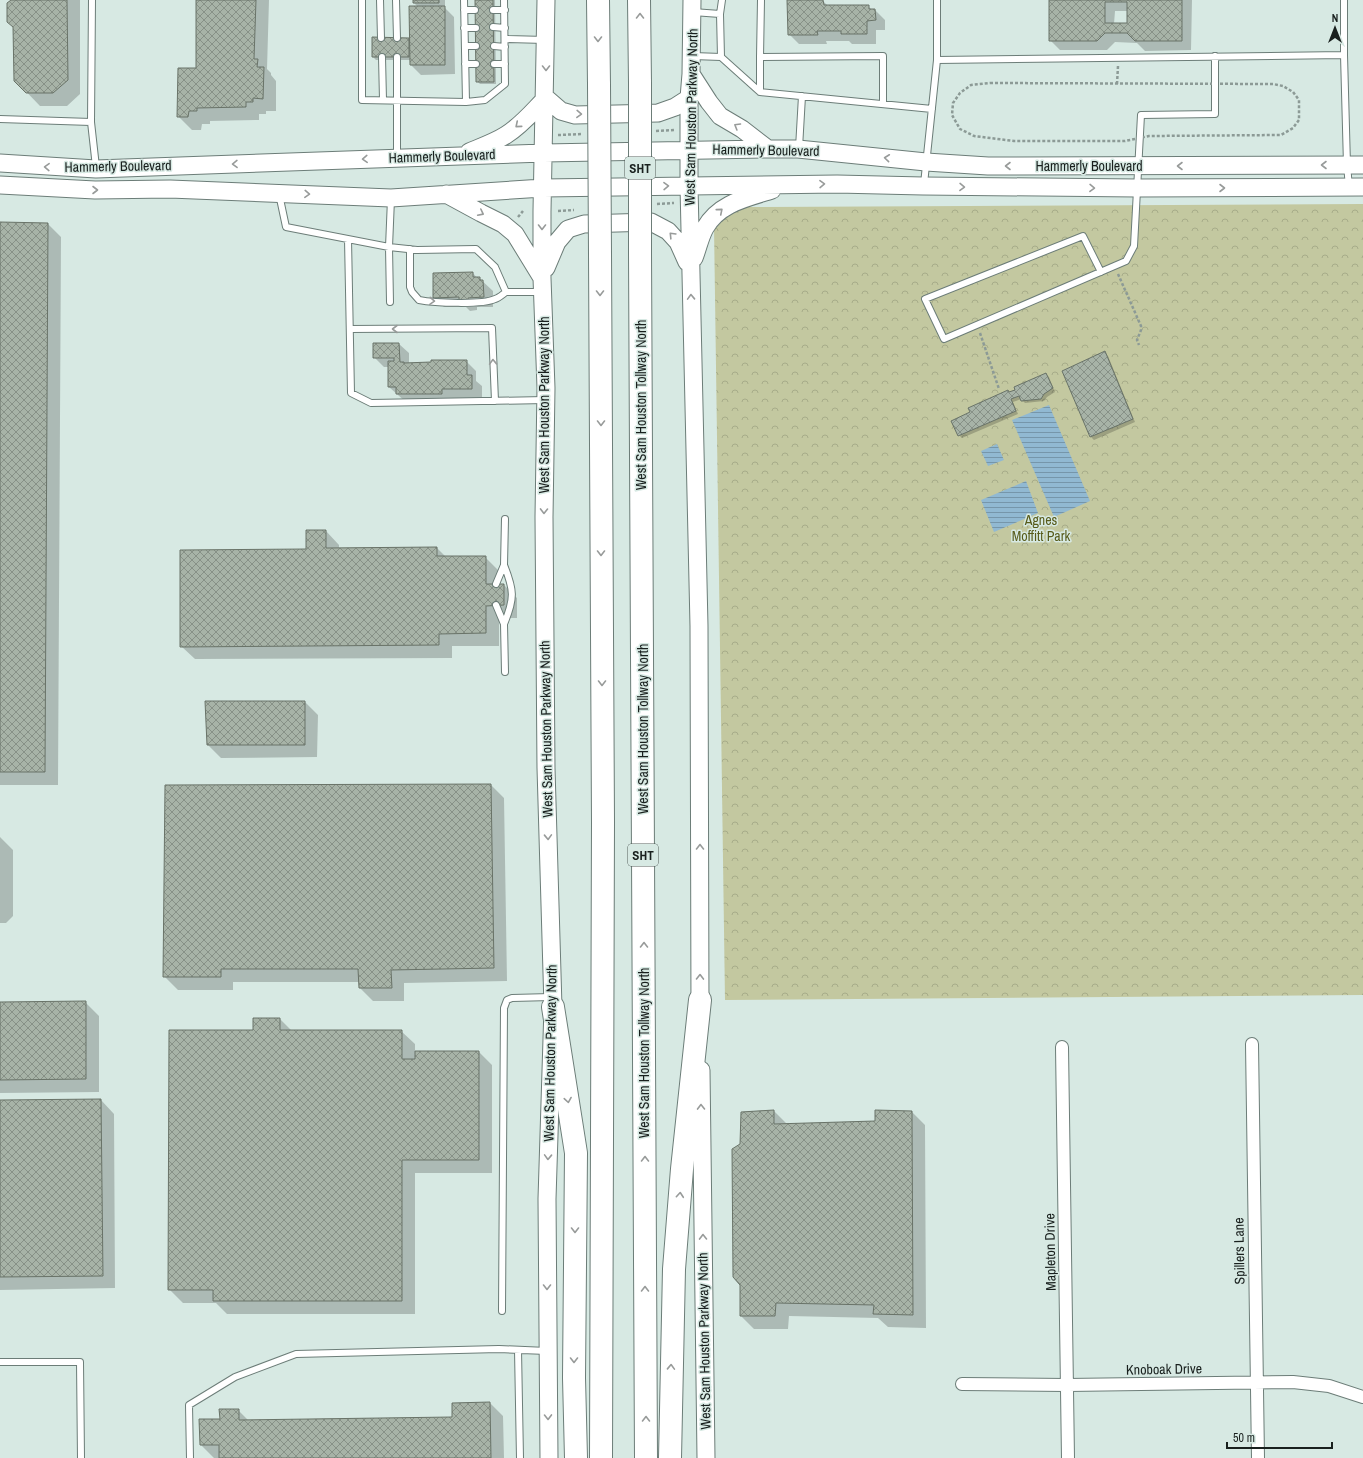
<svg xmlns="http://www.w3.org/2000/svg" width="1363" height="1458" viewBox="0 0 1363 1458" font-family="'Archivo Narrow',sans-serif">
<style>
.park{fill:url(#park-crowns)}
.water{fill:url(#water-rules)}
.shadow{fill:#0003;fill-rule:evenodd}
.building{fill:url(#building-cross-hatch);stroke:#697368;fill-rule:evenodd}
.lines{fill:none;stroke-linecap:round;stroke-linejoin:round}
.lane-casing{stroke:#6c7d78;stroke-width:8}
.street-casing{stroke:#6c7d78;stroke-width:14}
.secondary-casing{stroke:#6c7d78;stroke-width:19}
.highway-casing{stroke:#6c7d78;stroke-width:24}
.path{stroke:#8c9a96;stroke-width:2.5;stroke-dasharray:3 2;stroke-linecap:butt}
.lane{stroke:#fff;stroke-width:6}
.street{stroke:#fff;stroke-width:12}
.secondary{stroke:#fff;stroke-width:17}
.highway{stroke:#fff;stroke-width:22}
.highway-bridge-casing{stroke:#6c7d78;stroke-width:24;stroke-linecap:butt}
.highway-bridge{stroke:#fff;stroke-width:22}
.oneway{stroke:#989b9a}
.labels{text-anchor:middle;stroke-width:3;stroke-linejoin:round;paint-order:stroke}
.shield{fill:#d7e9e3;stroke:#525c59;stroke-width:1}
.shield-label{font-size:13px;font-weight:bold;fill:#19201e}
.street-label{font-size:14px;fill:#19201e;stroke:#d7e9e3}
.park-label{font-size:14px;fill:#575b1a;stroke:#d7e9e3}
</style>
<defs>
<pattern id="park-crowns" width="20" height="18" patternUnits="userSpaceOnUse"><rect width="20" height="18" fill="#c3c8a0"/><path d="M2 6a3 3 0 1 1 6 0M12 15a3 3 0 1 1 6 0" fill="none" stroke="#a7ac89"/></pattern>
<pattern id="water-rules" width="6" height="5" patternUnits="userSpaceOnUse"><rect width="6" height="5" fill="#91b9d2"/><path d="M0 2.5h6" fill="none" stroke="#7696aa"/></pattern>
<pattern id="building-cross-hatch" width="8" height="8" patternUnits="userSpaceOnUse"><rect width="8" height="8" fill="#a7b3a7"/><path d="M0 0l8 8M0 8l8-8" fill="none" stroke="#879187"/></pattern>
</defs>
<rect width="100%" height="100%" fill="#d7e9e3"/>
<path class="park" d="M1363 204V995L725 1000 714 226 739 207Z"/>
<path class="water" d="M1049 405 1090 501 1054 517 1012 420Z
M997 444 1004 460 988 466 981 451Z
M1026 481 1038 513 994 532 981 500Z"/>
<path class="shadow" d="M12 0H80V94L67 106H40L15 80Z
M197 0H269L267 69 271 73V75L276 81V111H266V114H259V120L210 121V124H202L201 130H192L178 116 197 69Z
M414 0H445V8L454 17 455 74 421 75 411 65V60H376L373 57 409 39 411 40 418 7 414 3Z
M476 0H495L496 84H480L477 81Z
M1050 0H1192L1191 50 1145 51 1137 43 1115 42 1107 50H1060L1050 40ZM1115 11H1128V24H1114Z
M823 1 828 6H868L872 10H875L885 20V30H876V44H852L849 41H826L827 44H799L789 34Z
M0 223 48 224 61 237 58 785H0Z
M473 273 477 278H479L493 291V307H477V310L470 311 466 307H444L434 297Z
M399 344 409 353V364L466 361 476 371V381L482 386V398H451V403H407L389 387V367H384L374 357Z
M1105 353 1108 356 1135 422 1094 440 1091 437 1063 371Z
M1046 374 1049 377 1055 392 1047 397 1044 401 1025 403 1021 399 1013 402 1018 414 962 438 959 435 1010 393Z
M326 531 339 545V549L437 548 446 557H485L498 570 499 585H504L517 598V618H499V646H452V658L195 659 181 646 307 550Z
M305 702 318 715 317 757 221 758 208 745Z
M491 785 504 798 507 981 404 983V1001H373L360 988 359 982H233V990H178L164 976Z
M0 837 13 850V916L6 923H0Z
M85 1002 99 1016V1092L0 1093V1003Z
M280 1019 292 1031H401L415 1044V1052H479L492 1065V1173H415V1314H227L216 1303H183L169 1289 254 1031Z
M101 1100 114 1114 115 1288 0 1290V1101Z
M774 1111 787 1124 876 1122 912 1112 925 1125 926 1328 888 1327 878 1318 789 1316 788 1329H754L741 1316V1144Z
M490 1403 503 1416 504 1458H214L201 1445 200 1420H221L238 1410 249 1421 453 1418V1404Z"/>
<path class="building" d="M11 0H67L68 80 53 93H26L14 81 13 27 7 22V3Z
M196 0H256L254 59H258L257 67H264L263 99 253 98V102H246V107L197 108V111H189L188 117H177L178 68H196Z
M413 0H439V3H413Z
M475 0H493L494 82H476Z
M787 0H823L824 5H869V9H875L876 20 867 21V34H841V31H817L818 35H788Z
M1049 0H1182V41H1135L1127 33H1105L1097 41H1049ZM1105 2H1127V23H1105Z
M409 6H445V65H410Z
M372 37 409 38V57H372Z
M0 222 48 223 45 772H0Z
M473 272V277H480V280H483L484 297 468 298V301H459V297L433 298V273Z
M373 343H399L400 362H404V363L431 362V360H467V375H472V389H442V394H396V387H388V361H394V358H373Z
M1105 351 1133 419 1090 437 1062 371Z
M1046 373 1053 388 1044 394 1041 399 1021 401 1019 396 1011 399 1016 411 958 436 951 421 970 412 968 408 1008 390 1009 392 1015 390 1014 387Z
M306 530H326V548L437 547V556H486V584H504V605L486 606V633L439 634V645L180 647V550L306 549Z
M205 701H305V745H207Z
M491 784 494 968 391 970 392 988H359L358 969H221V977H163L165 785Z
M86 1001V1079L0 1080V1002Z
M253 1018H280V1030H402V1059H415V1051H479V1160H402V1301H213V1290H168L169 1030H253Z
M101 1099 103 1276 0 1277V1100Z
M774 1110V1124L875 1121V1110L912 1111 913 1315 873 1314 874 1305 776 1303 775 1316H740V1285L733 1277 732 1149 740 1144 741 1112Z
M490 1402 491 1458H219V1445H200L199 1419H220L219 1409H239V1420L452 1417V1403Z"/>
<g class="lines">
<g class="lane-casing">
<path id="lane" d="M92 0 91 122 96 167
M362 0V100L466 102 485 100 505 84 504 0
M380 0 381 38
M396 0 397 38
M464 0 466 102
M761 0 760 57 883 56V104
M937 0V60L1344 55V0
M464 10H475
M493 10H505
M693 12 720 14 721 57 760 92 932 109
M720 14 722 0
M493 27 505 28
M464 28H476
M505 39 545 40
M465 46H476
M494 46 505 47
M1344 55 1347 165 1349 187
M693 56 721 57
M382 57 383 100
M397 57V157
M465 64H476
M494 64H505
M760 92V57
M0 119 91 122
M799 148 802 96
M924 184 937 60
M279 194 286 227 389 247 417 250 476 249 495 267 506 292H541
M348 239 351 393 371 403 545 400
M410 249V287L412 292 419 300C434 303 483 305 495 299 499 298 503 294 506 292
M1101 272 1083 236 925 299 944 339 1126 261 1134 246 1141 115 1215 114V56
M390 302 389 247 391 199
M350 329 492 328 495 401
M504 565C514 590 515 598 504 624
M496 584 504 565 505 519
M496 605 504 624 505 672
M502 1311 504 1008 507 1000 512 998 551 997
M518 1350 520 1458
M0 1362H80L81 1458
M190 1458 189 1405 235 1377 296 1354 499 1349 547 1351"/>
</g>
<g class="street-casing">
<path id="street" d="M1252 1044 1258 1458
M1062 1047 1068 1458
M962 1384 1067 1385 1293 1382 1329 1386 1363 1397"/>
</g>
<g class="secondary-casing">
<path id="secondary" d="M546 0 542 211V278L546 388 544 517 546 768 553 1007 547 1199 549 1458
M692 0 691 74 689 98V186L699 626 700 1011
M691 74 709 102 720 116 742 129 768 149
M546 98 561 111 575 115 658 113 675 107 689 98
M469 152C481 147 495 142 506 135 522 125 533 111 546 98
M0 163 96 169 544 153 768 149H798L926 162 988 166 1363 165
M0 185 95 190 170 189 391 198 543 188 837 184 923 186 1137 188 1363 187
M446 194 481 213 503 224 515 234 542 278
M694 258C698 248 700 237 705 228 719 203 747 198 772 190
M546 268 557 242 568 229 584 224 651 222 668 231 678 242 687 262
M701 1070 706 1458"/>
</g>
<g class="highway-casing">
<path id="highway" d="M598 0 599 85
M639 0 640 83
M640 253 646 1458
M600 254 603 822 601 1458
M553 1007 576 1153 574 1378 576 1458
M670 1458 674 1269 682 1169 700 1000"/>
</g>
<path class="path" d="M990 83 1273 84 1283 86 1293 92 1299 100V120L1293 128 1281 135 1149 136 1125 141H1014L974 136 960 129 952 115 953 103 960 93 971 85Z
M1117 84 1118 66
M656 131 675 130
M558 135 583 134
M657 204 674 203
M558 211 574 210
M518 217 523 211
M1118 274 1141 326V330L1137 340 1139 345
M980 333 999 389"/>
<use href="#lane" class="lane"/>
<use href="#street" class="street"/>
<use href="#secondary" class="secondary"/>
<use href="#highway" class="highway"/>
<g class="highway-bridge-casing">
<path id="highway-bridge" d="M640 83V253
M599 85 600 254"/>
</g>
<use href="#highway-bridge" class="highway-bridge"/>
</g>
<defs><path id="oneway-chevron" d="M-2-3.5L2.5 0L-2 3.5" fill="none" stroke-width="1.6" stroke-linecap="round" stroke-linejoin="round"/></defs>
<g class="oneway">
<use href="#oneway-chevron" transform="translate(640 16) rotate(-90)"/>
<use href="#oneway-chevron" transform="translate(598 39) rotate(90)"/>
<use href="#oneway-chevron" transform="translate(546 68) rotate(90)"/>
<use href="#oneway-chevron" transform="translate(579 114) rotate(2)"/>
<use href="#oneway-chevron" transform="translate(518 125) rotate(140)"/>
<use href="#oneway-chevron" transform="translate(737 126) rotate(-149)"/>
<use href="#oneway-chevron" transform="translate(887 158) rotate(-174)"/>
<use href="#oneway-chevron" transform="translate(365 159) rotate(177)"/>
<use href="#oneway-chevron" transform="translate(235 164) rotate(179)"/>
<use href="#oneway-chevron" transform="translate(1324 165) rotate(180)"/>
<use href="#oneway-chevron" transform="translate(1008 166) rotate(180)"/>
<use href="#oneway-chevron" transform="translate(1180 166) rotate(180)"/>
<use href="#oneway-chevron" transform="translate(47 167) rotate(-178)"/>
<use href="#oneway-chevron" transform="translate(822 184) rotate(-1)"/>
<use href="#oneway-chevron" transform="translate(666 186) rotate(-1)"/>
<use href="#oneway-chevron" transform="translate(962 187) rotate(1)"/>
<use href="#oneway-chevron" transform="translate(1092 188) rotate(1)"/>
<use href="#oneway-chevron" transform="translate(1222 188)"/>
<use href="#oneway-chevron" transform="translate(95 190)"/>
<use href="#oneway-chevron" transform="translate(307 194) rotate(3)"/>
<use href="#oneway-chevron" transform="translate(720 211) rotate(-40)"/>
<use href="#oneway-chevron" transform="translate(481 213) rotate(27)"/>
<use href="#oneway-chevron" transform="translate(542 227) rotate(90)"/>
<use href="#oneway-chevron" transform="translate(672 235) rotate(-134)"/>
<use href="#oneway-chevron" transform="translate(600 293) rotate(90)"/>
<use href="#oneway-chevron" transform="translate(691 297) rotate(-92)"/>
<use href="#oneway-chevron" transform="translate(432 301) rotate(4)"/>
<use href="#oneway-chevron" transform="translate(395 329) rotate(180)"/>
<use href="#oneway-chevron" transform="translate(493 362) rotate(-92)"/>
<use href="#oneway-chevron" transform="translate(601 423) rotate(90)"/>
<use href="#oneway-chevron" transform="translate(544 511) rotate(91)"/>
<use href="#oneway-chevron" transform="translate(601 553) rotate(90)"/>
<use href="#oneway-chevron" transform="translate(602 683) rotate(90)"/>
<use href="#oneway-chevron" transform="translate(548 837) rotate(88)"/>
<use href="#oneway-chevron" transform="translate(700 847) rotate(-90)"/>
<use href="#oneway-chevron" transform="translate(644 945) rotate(-90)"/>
<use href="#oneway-chevron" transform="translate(700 977) rotate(-89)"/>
<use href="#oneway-chevron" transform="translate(568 1100) rotate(81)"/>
<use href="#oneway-chevron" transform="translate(701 1107) rotate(-91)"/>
<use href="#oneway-chevron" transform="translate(548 1157) rotate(92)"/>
<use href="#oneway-chevron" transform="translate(645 1159) rotate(-90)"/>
<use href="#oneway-chevron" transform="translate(680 1195) rotate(-85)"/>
<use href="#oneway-chevron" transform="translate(575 1230) rotate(90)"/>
<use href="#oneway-chevron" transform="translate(703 1237) rotate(-91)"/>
<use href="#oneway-chevron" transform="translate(547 1287) rotate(90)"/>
<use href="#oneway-chevron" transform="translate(645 1289) rotate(-90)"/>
<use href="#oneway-chevron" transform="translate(574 1360) rotate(90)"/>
<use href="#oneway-chevron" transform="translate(671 1367) rotate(-88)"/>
<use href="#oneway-chevron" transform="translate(548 1417) rotate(89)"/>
<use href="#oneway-chevron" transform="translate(646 1419) rotate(-90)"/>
</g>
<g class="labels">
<g class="shield">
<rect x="625" y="157" width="30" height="22" rx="3"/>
<rect x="628" y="844" width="30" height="22" rx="3"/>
</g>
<g class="shield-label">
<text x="640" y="173">SHT</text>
<text x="643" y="860">SHT</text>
</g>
<g class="street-label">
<text transform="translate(691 117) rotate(-89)" y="5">West Sam Houston Parkway North</text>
<text transform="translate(766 150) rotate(1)" y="5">Hammerly Boulevard</text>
<text transform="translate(442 156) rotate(-2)" y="5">Hammerly Boulevard</text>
<text transform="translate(118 166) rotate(-1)" y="5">Hammerly Boulevard</text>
<text x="1089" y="171">Hammerly Boulevard</text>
<text transform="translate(544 405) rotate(-90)" y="5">West Sam Houston Parkway North</text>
<text transform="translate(641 405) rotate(-90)" y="5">West Sam Houston Tollway North</text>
<text transform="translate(546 729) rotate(-91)" y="5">West Sam Houston Parkway North</text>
<text transform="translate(643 729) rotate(-90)" y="5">West Sam Houston Tollway North</text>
<text transform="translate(550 1053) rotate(-89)" y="5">West Sam Houston Parkway North</text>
<text transform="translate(644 1053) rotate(-90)" y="5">West Sam Houston Tollway North</text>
<text transform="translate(1239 1251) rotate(-91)" y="5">Spillers Lane</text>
<text transform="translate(1050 1252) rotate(-91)" y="5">Mapleton Drive</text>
<text transform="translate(704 1341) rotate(-91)" y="5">West Sam Houston Parkway North</text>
<text transform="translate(1164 1369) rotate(-1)" y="5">Knoboak Drive</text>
</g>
<g class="park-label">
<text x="1041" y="525">Agnes<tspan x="1041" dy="16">Moffitt Park</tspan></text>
</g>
</g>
<g transform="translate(1335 28)" stroke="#d7e9e3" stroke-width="3" paint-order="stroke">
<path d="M0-3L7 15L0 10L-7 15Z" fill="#19201e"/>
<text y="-6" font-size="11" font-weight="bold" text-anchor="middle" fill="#19201e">N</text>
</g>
<path d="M1227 1442v6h105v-6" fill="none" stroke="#19201e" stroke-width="2"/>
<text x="1233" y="1442" font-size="12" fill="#19201e" stroke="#d7e9e3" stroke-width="3" paint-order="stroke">50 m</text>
</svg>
